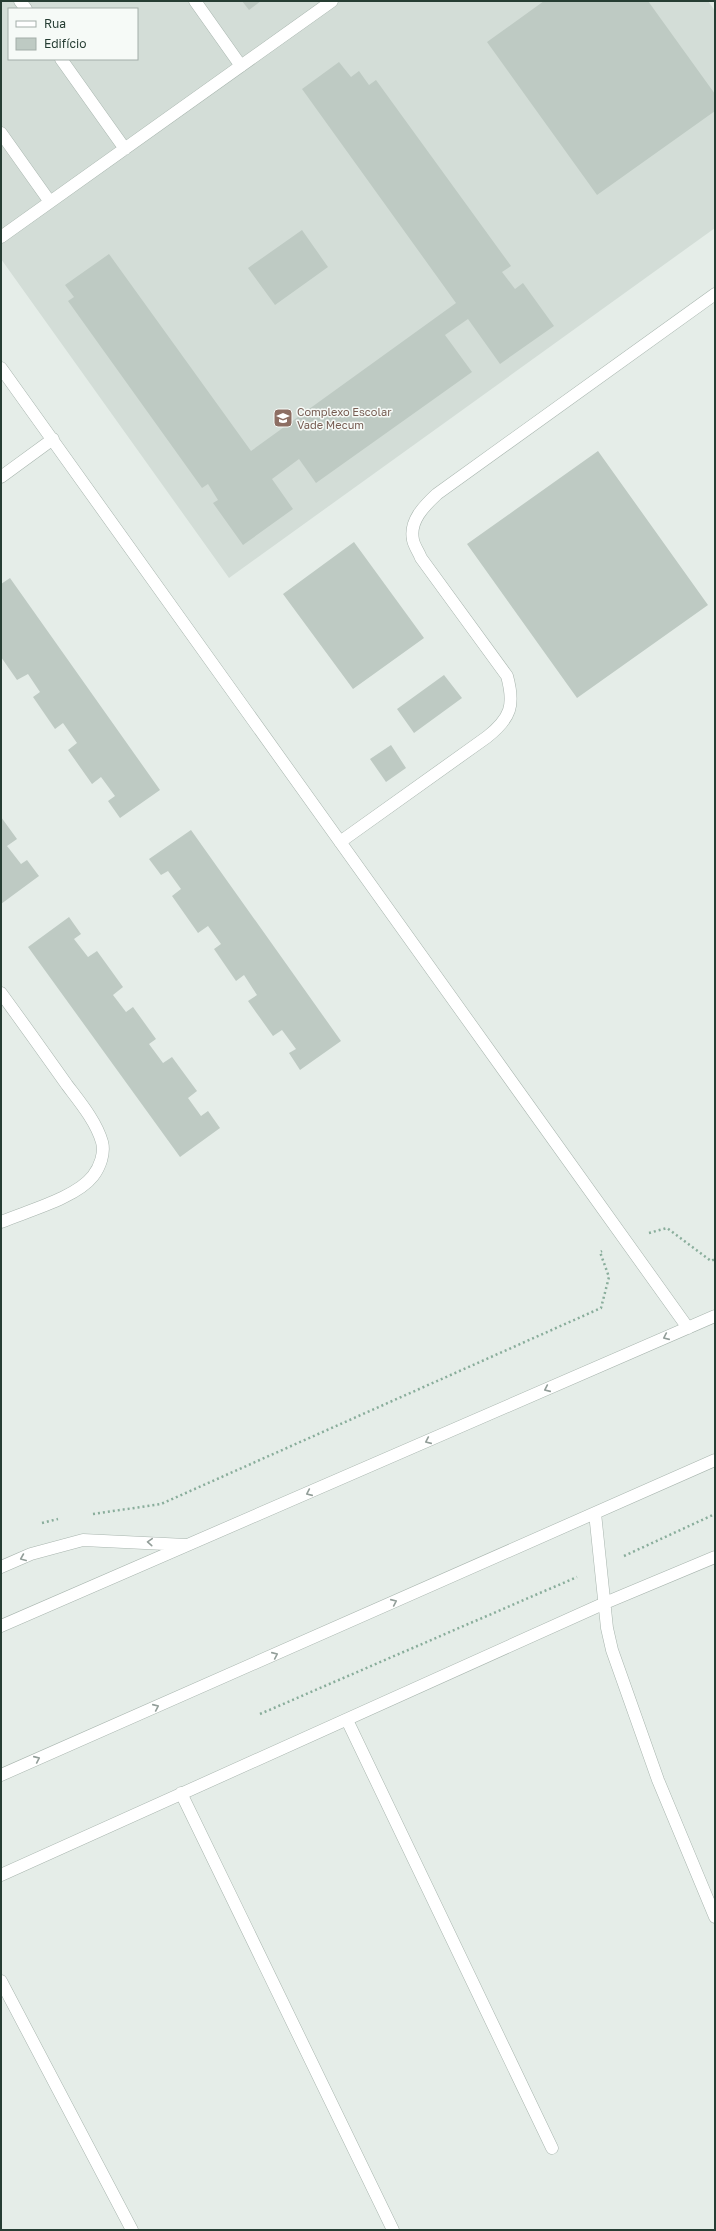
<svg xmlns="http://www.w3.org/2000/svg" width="716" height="2231" viewBox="0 0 716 2231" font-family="'Golos Text',sans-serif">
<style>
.built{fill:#d3ddd7;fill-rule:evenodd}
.building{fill:#becac3}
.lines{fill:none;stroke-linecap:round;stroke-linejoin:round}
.minor-casing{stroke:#a8b5ae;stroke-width:13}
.path{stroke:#89ad9b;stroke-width:2.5;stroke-dasharray:2 3;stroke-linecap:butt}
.minor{stroke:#fff;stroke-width:12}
.oneway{stroke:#929e99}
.labels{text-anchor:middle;stroke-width:3;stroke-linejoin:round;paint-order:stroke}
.education-label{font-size:11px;fill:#785e54;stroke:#f6faf7;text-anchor:start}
</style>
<rect width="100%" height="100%" fill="#e5ede8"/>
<path class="built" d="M1 1H708L715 11V228L229 578 1 259ZM9 9H137V59H9Z"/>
<path class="building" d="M242 1H261L249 10Z
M544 1H648L715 94V111L597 195 487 42Z
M339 62 351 77 359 71 369 85 376 80 511 266 502 272 515 289 523 283 554 326 500 364 468 319 445 335 472 372 316 483 299 459 272 479 293 509 243 545 213 503 218 500 208 484 202 488 68 301 74 297 65 285 109 254 251 451 456 303 302 89Z
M302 230 328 267 275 305 248 268Z
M598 451 708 605 577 698 467 544Z
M354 542 424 638 353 689 283 594Z
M10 578 160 790 120 818 108 801 115 796 101 777 92 784 68 750 77 743 63 723 55 729 33 697 40 692 28 674 17 680 1 657V584Z
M444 675 462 698 414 733 397 709Z
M391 745 406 768 386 782 370 759Z
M1 817 17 839 7 846 21 864 27 860 39 876 1 904Z
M191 830 341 1041 300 1070 289 1053 296 1049 282 1030 273 1036 248 1001 257 995 244 975 236 981 214 949 221 944 208 926 198 933 172 896 181 889 168 871 161 875 149 859Z
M69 917 81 934 74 939 88 957 97 951 123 987 113 995 126 1012 133 1007 156 1039 149 1044 163 1063 172 1057 197 1091 188 1098 201 1116 208 1111 220 1128 180 1157 28 947Z"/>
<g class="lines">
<g class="minor-casing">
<path id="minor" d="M20 1 26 9
M195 1 241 66
M61 59 125 149
M1 133 50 202
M1 237 332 1
M1 368 688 1328
M1 477 53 439
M340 842 487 737C511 718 515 705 507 676L421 558C419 552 414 546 413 540 409 521 424 506 437 494L715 294
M1 993C23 1023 45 1054 67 1085 79 1101 96 1121 102 1142 105 1153 100 1167 93 1176 76 1198 27 1211 1 1222
M595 1513 607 1628 612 1650 658 1780 715 1917
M1 1567 31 1554 83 1540 186 1545
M1 1626 715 1316
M347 1720 552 2148
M1 1775 715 1460
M181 1793 393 2230
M1 1875 605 1603 715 1557
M1 1981 132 2230"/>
</g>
<path class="path" d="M649 1233 667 1228 711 1261 715 1259
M93 1514 161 1504 601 1308 609 1277 600 1252 602 1251
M42 1523 58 1519
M624 1556 715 1514
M260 1714 577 1577"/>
<use href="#minor" class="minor"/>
</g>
<defs><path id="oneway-chevron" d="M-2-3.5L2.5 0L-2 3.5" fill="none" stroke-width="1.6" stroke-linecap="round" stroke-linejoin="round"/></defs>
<g class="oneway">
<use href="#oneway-chevron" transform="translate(666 1337) rotate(156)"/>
<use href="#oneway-chevron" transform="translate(547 1389) rotate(156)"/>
<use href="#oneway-chevron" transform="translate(428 1441) rotate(156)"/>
<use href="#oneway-chevron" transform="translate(309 1493) rotate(156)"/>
<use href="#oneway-chevron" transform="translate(150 1542) rotate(-176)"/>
<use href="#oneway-chevron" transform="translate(23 1558) rotate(157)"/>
<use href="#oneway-chevron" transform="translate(394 1602) rotate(-24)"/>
<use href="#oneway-chevron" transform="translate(275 1655) rotate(-24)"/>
<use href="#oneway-chevron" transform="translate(156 1707) rotate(-24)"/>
<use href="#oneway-chevron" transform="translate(37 1759) rotate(-24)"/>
</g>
<defs>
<g id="school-square" transform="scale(1)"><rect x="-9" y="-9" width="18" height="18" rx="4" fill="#8d6e63" stroke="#f6faf7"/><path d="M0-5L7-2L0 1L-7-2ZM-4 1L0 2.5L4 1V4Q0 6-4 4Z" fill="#fff"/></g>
</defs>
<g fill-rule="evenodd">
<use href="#school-square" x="283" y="418"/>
</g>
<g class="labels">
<g class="education-label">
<text x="297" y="416">Complexo Escolar<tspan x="297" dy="13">Vade Mecum</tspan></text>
</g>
</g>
<rect width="716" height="2231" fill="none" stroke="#263d33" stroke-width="4"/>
<rect x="8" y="8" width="130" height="52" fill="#f6faf7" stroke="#a3aea9"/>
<rect x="16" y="21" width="20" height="6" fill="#ffffff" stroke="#a3aea9"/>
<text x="44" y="28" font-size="12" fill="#263d33">Rua</text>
<rect x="16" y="38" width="20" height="12" fill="#becac3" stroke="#a3aea9"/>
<text x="44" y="48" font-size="12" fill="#263d33">Edifício</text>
</svg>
